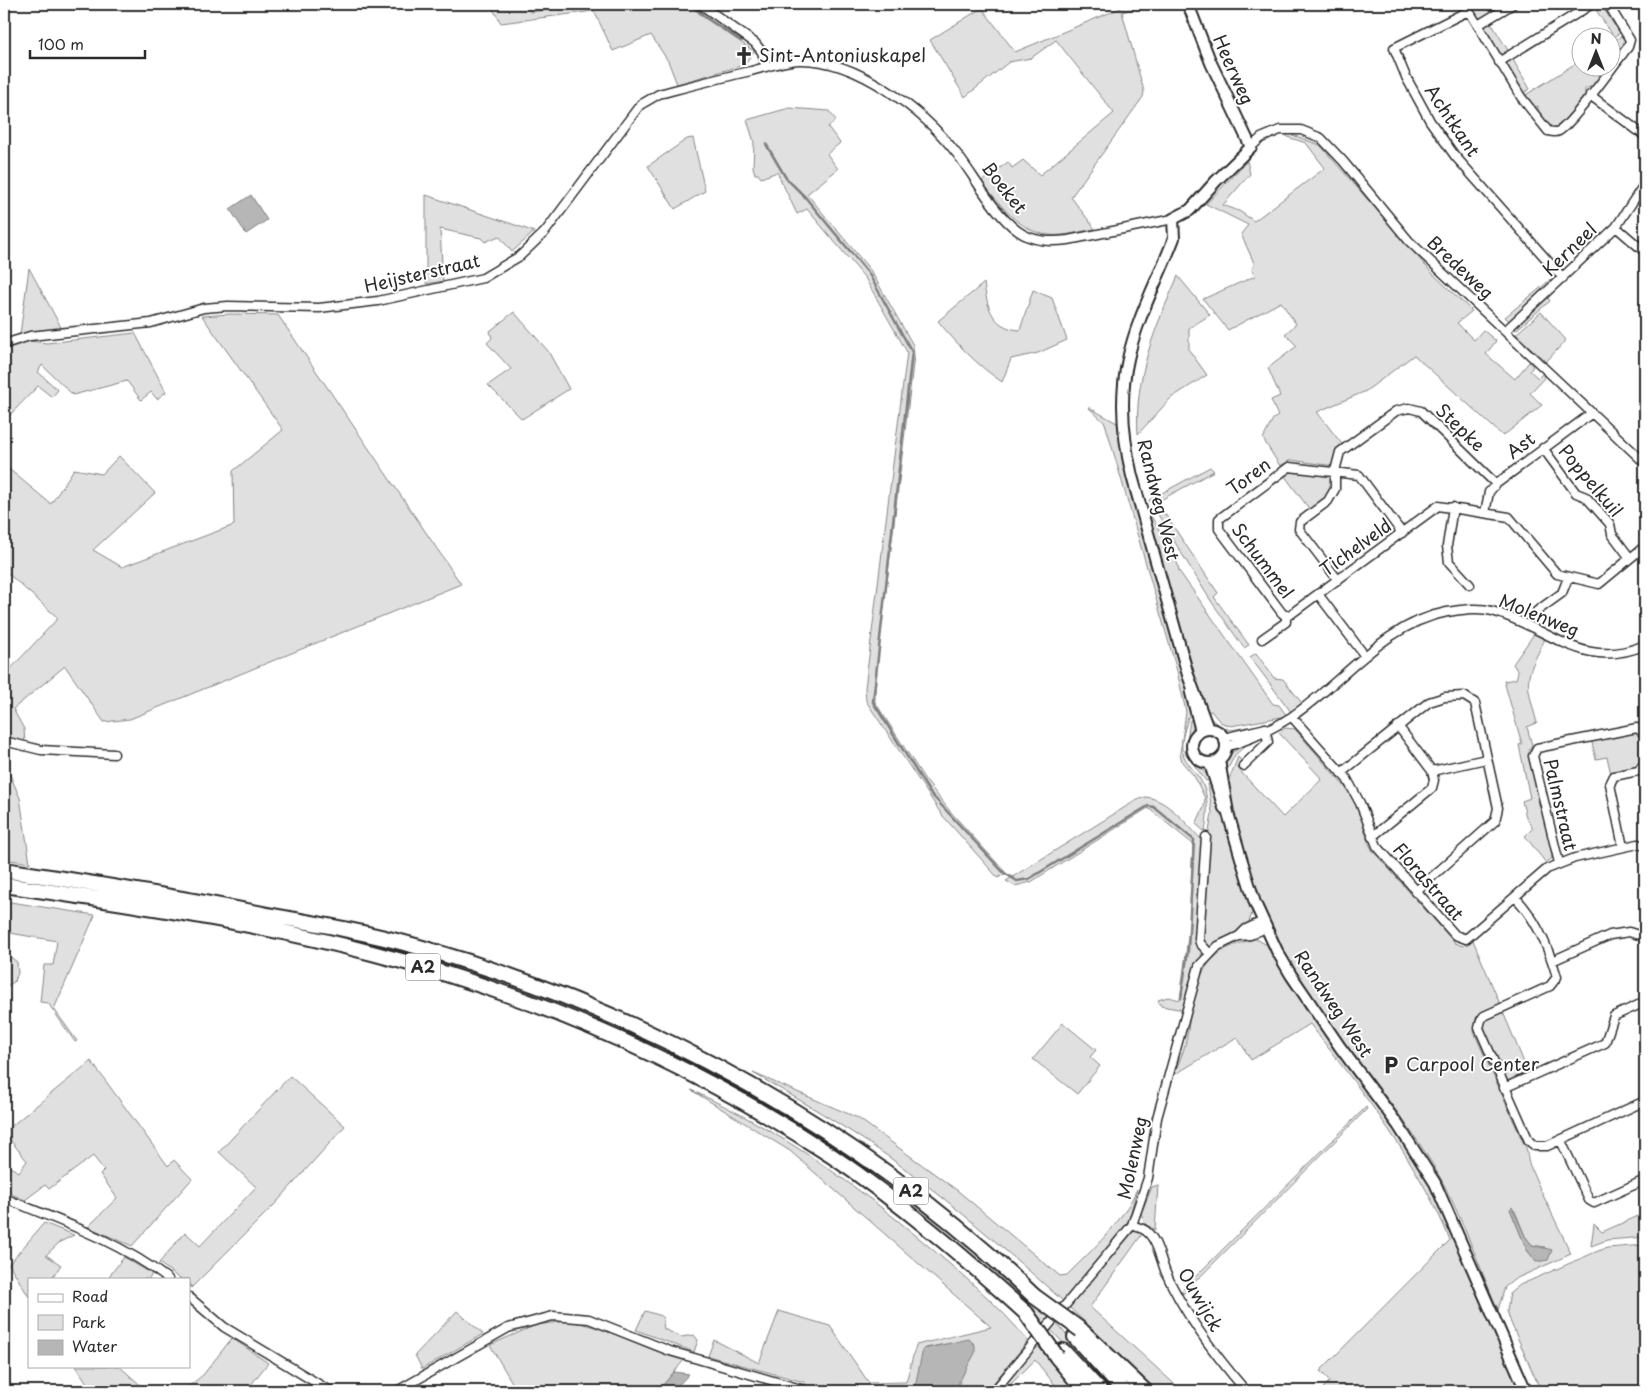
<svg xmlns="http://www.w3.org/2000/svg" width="1649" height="1395" viewBox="0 0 1649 1395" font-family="'Playpen Sans',sans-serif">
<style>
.green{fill:#e0e0e0;stroke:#868686;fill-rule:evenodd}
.water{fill:#b6b6b6;stroke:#7e7e7e}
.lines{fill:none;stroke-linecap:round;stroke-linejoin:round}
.stream{stroke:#7e7e7e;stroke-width:2.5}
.minor-casing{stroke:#2b2b2b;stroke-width:11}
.tertiary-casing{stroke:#2b2b2b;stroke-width:14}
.motorway-casing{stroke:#2b2b2b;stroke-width:18}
.minor{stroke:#fff;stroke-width:8}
.tertiary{stroke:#fff;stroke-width:10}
.motorway{stroke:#fff;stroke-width:14}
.motorway-bridge-casing{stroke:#2b2b2b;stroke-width:18;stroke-linecap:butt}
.motorway-bridge{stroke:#fff;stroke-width:14}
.labels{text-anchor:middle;stroke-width:4;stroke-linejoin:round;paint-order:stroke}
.shield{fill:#fff;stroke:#6b6b6b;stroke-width:1}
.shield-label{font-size:16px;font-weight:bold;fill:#2b2b2b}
.poi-label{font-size:18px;fill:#2b2b2b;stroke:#fff;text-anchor:start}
.street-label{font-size:18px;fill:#2b2b2b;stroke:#fff}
</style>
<rect width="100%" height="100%" fill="#fff"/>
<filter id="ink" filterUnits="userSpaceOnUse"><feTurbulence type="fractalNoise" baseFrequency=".02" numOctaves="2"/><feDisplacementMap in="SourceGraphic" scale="10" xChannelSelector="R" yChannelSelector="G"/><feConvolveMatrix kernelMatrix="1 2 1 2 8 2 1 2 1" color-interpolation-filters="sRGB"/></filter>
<g filter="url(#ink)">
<path class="green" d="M490 4H529L530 12 554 9 553 4H689L703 17 754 51 744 65 677 84 668 61 651 35 613 51 594 11 501 23Z
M1120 4H1150L1122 12 1144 91 1143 97 1071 197 1095 229C1081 231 1064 237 1049 235 1019 232 998 203 982 181L1008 162 1012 168 1023 160 1040 175 1114 113 1056 40 1031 58 1009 62 965 97 930 40 982 8 1015 52 1121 8Z
M1477 4H1506L1479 19 1474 11 1468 8Z
M1599 4 1603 5 1604 9 1614 25 1618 26 1621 32 1614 37 1594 7Z
M1490 21 1509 52 1503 56 1496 53 1497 49 1488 32 1483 29 1484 26Z
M1623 35 1626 44 1612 62V42Z
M1512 58 1530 89 1522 94 1520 86 1510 70 1506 69V62Z
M1581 60 1582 68H1607L1593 86 1585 89V95L1557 129H1550L1538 115V106L1533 108 1524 96Z
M789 108 829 111 836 120 828 127 840 143 827 154 838 169 807 194 871 271 913 345 914 356 875 682V702L924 778 949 810 1006 873 998 878 942 815 866 701 865 688 907 352 865 278 807 209 797 214 777 172 761 178 758 174H755L753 167 754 142 747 120Z
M1287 133 1320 145 1431 272 1472 311 1457 323 1474 340 1483 330 1496 341 1486 354 1515 379 1529 362 1533 366 1530 371 1538 378 1542 374 1545 377 1530 393 1542 405 1503 436 1414 355 1366 391 1317 412 1345 448 1334 466 1291 460 1280 466 1263 439 1273 419 1278 416 1271 400 1280 396 1268 368 1297 346 1285 334 1296 324 1281 302 1228 330 1203 299 1255 276 1252 270 1254 263 1241 234 1248 225 1206 204 1247 161 1250 174 1223 205 1239 211 1254 221 1325 168 1306 143 1287 137Z
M693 138 705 191 675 209 648 166 687 139Z
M426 195 521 227 534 232 512 252 499 236 485 242 481 238 440 229 443 281 426 284Z
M29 268 62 329 20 334Z
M1178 276 1210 315 1189 328V350L1207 375 1171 398 1138 434C1134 377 1155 328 1178 276Z
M1550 280 1553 283 1509 321 1505 317Z
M984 283C987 307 992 328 1020 330L1033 290 1052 298 1067 340 1038 353 1011 359 1002 382C977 365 957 344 938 321Z
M1548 298 1550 301 1516 330 1514 327Z
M514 312 548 351 569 389 522 419 488 385 511 369 487 343 492 338 490 331Z
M1541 312 1566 340 1546 362 1516 334Z
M230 314 278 315 461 584 130 719 104 722 65 666 13 709 24 729 25 743 4 737V676L58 618 4 570V465L51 504 74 469 102 474 119 456 155 493 93 550 122 567 234 525 233 471 283 430 202 316Z
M135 333 166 392 157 399 151 392 141 400 127 381 73 395 42 365 38 372 58 390 52 397 38 386 4 421V350L29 341 47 343Z
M1088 407 1117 423 1123 464 1187 686 1192 715 1188 717C1186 727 1181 738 1182 748 1183 760 1191 766 1197 775 1210 791 1208 812 1205 832L1196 824 1204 807 1205 798 1194 776 1182 762 1180 753 1186 712 1177 671 1105 423Z
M1210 467 1214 471 1157 502 1218 593 1214 597 1249 645 1244 648 1209 598 1149 500Z
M1289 471 1333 475 1331 495 1310 510 1284 475Z
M1144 504 1176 558 1179 571 1273 704 1279 705 1287 716 1231 726 1220 722 1211 711 1206 712Z
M1534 634 1545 639C1524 681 1525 678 1537 723L1527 727 1532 745 1529 750 1540 809 1544 812 1552 854V858L1546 863 1525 836 1533 828 1526 817 1522 801 1530 798 1519 745 1522 744 1504 681 1516 679 1518 672 1513 664Z
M1256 653 1274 678 1283 679 1302 703 1291 712 1250 657Z
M1207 715 1218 725 1230 730 1277 722 1228 733 1211 724Z
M1193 719C1196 731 1186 737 1187 749 1189 764 1204 767 1210 780L1206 781 1185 753 1190 720Z
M1285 728 1295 729 1357 801 1367 839 1372 850 1455 943 1463 946 1473 940 1500 1004C1484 1012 1476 1012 1474 1032L1523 1142C1529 1150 1526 1157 1530 1166 1542 1196 1558 1224 1571 1254L1515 1279 1505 1287 1498 1310C1477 1262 1460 1210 1433 1165 1398 1107 1353 1058 1315 1002 1293 969 1273 933 1258 896 1242 859 1235 818 1225 780L1230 777 1238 757 1243 762 1240 771 1283 817 1322 779 1279 733ZM1510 1209 1515 1211 1525 1236 1532 1245 1545 1247 1533 1257 1527 1250Z
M1631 731 1637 732 1645 740V757L1634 769 1611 774 1607 757 1596 759 1591 739Z
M1246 745 1235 755 1224 776C1222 759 1231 751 1246 745Z
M4 761 20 798 30 863 4 859Z
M1211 783 1223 812 1253 910 1248 925 1213 947 1205 945 1203 933 1207 844 1212 813 1208 784Z
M1145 797C1167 798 1188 826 1203 841L1199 944 1202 958 1193 975 1184 1010 1161 1006 1158 1000 1168 997 1180 1000 1190 921 1193 844 1148 808 1031 882 1015 886 1006 881 1135 801Z
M4 901 95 915 54 1009 77 1041 75 1042 48 1003 40 1002 44 965H53L57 941 4 932Z
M319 931C382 945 445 959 506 979 548 993 590 1012 630 1031 786 1104 923 1200 1049 1316L1044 1323 961 1251 833 1153 558 1007 501 985 448 968 323 935Z
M1256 939 1269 946 1307 1011 1408 1147 1436 1195 1521 1391H1326L1323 1388 1330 1381 1320 1371 1450 1240C1417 1159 1363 1094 1310 1024L1251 1060 1237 1037 1174 1075C1177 1066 1181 1058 1184 1049 1192 1020 1190 980 1214 958 1224 947 1242 942 1256 939Z
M4 952 17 962 18 973 14 982 4 988Z
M1503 1012 1528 1072 1505 1082 1482 1031 1484 1021Z
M1063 1023 1096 1050 1090 1057 1100 1066 1077 1094 1033 1059Z
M91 1061 168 1166 174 1160 192 1179 132 1246 88 1227 117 1198 100 1174 104 1170 93 1156 49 1189 45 1185 25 1200 4 1191V1164L19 1172 27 1161 4 1132Z
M753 1073 858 1118 958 1191 1060 1276 1067 1275C1093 1249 1122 1223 1137 1189L1129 1219 1123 1230 1063 1301C1006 1250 948 1199 886 1155 843 1125 798 1099 753 1073Z
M290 1076 345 1126 276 1203 191 1288 189 1279H180L159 1263 185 1232 200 1246 256 1187 219 1152Z
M691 1090C781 1131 857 1185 932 1249 966 1278 1000 1306 1028 1341L987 1391H954L960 1382 946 1344 925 1348 914 1391H819L807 1388 804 1382 708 1356 714 1340 759 1363 779 1311 830 1326 869 1383 906 1382 916 1345 991 1327 790 1151Z
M1366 1107 1367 1109 1183 1294 1181 1291Z
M1158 1185 1155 1230 1145 1224 1141 1213 1152 1187Z
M1645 1213V1237L1607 1240 1591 1246 1594 1224 1602 1232Z
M44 1223 74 1235 60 1242 46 1255 61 1265 51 1279H29V1297L9 1264Z
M1135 1230 1143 1233 1090 1307 1182 1391H1157L1068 1306Z
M1645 1245V1391H1541L1511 1323 1507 1311 1510 1293 1520 1285 1598 1251 1607 1248Z
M124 1257 152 1274 149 1279H107Z
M457 1311 483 1334 422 1369 415 1355Z
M645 1311 662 1316 664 1329 681 1337 694 1335 698 1340 694 1352 636 1330Z
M567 1321C608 1326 644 1350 684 1360L658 1391H517L490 1345 536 1325Z
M1055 1322 1117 1391H1109L1049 1328Z
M232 1338 268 1363 246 1391H183L203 1375Z
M1036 1344 1077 1391H1060L1035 1360 1004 1391H997Z
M76 1366H119L147 1391H92Z"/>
<path class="water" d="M251 195 267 220 246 234 230 209Z
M1512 1207 1525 1236 1532 1245 1552 1250 1548 1260 1536 1262 1527 1250 1510 1209Z
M969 1339 975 1345V1353L954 1391 939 1386 931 1391H914L923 1349Z
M674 1372 689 1374 673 1391H658Z"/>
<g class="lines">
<path class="stream" d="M690 4 708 19 741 41
M766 144 786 178 805 197 869 274 912 352 873 702 930 793 1003 872 1017 881 1029 879 1148 806 1154 807 1194 840 1188 950 1181 998"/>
<g class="minor-casing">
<path id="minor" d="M700 4 755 43 762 52 766 67
M1478 25 1513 4
M1499 62 1592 4
M1590 95 1645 136
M1251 147 1261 138 1280 130H1301L1321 138 1343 161 1409 241 1645 463
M1616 227 1645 252
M1563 278 1455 156 1430 121 1406 77 1394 48 1466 12 1471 14 1521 97 1548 131C1552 132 1555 133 1559 131 1573 123 1615 63 1628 47L1630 40 1608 4
M1505 331 1616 227 1645 183
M4 344 30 336 151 323 204 308 228 306 319 308 378 301 483 278 520 256 545 232 640 105 659 94C690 86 720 78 751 71 766 67 783 61 799 60 857 59 923 110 957 154 975 177 994 214 1018 231 1033 242 1051 242 1068 240L1173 219
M1543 448 1576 493 1586 497 1610 524 1612 534 1630 558
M1453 507 1447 546 1449 562 1470 585
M1485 513 1489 492 1496 484 1592 413
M1338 580 1299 529 1300 522 1328 501 1335 489V471L1340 452 1396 411 1409 408 1421 411 1496 484
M1318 594 1291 614 1286 616 1282 613 1219 529V519L1289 467 1359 475 1402 533
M1537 611 1562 593 1568 578
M1262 639 1286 622V616
M1365 656 1318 594 1438 506 1509 517 1557 574 1599 584 1645 546
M1292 717 1347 779 1360 803 1377 846 1455 935 1466 939 1547 869 1575 858 1638 844 1645 846
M1224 738 1266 728
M4 741 41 750 114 754
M1226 747C1249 740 1271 730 1291 717 1343 683 1383 624 1447 612 1462 610 1478 607 1492 611 1549 627 1583 672 1645 645
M1243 766 1268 742 1265 728
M1432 771 1486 759
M1341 773 1429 702 1445 697 1464 696 1475 703 1498 808 1495 821 1415 892
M1206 837 1199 939 1200 943 1210 954
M1372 837 1432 788 1434 780 1432 771 1398 726
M1623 847 1610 784 1614 776 1638 771 1645 763
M1559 863 1533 756 1537 748 1637 728 1645 734
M1516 898C1536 919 1549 949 1557 977L1550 986 1484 1016 1481 1020 1479 1028 1529 1141 1535 1146H1547L1645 1101
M1239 936 1246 929 1263 921
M1552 961 1610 935 1629 932 1645 937
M1504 1088 1605 1043 1614 1016 1645 1002
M1561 1141 1589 1200 1594 1203 1645 1180
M4 1198C60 1221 119 1241 168 1279
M1132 1225C1136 1227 1143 1228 1146 1231 1157 1239 1161 1261 1166 1273 1185 1316 1215 1355 1246 1391
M189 1297 224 1327 330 1391
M397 1391 508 1328 553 1316 589 1319 670 1351 808 1391
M994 1391 1132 1225 1148 1178 1157 1118 1199 966 1218 946 1239 936 1250 935 1266 928"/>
</g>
<g class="tertiary-casing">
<path id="tertiary" d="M1188 4 1211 63 1251 147 1216 181 1190 210 1173 219 1174 238C1159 278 1137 317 1128 359 1119 398 1123 438 1132 476L1188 675 1208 729
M1191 693 1201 731
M1192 746a17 17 0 1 1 34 0a17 17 0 1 1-34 0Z
M1219 760 1228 813 1241 858 1255 903 1277 951 1291 975 1340 1047 1398 1125 1435 1183 1526 1391
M1210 764 1224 808"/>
</g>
<g class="motorway-casing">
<path id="motorway" d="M4 870C92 883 181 898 268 915 319 924 370 933 419 947 648 1012 863 1131 1034 1296
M4 885C127 903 251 921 372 953 535 995 691 1063 832 1156 901 1203 964 1257 1026 1313
M1081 1330 1145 1391
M1075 1337 1124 1391
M1063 1351 1100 1391
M1057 1357 1085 1391"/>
</g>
<use href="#minor" class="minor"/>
<use href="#tertiary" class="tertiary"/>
<use href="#motorway" class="motorway"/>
<g class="motorway-bridge-casing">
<path id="motorway-bridge" d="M1034 1296 1081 1330
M1026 1313 1057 1357"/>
</g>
<use href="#motorway-bridge" class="motorway-bridge"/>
</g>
</g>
<defs>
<g id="church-bare" transform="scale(1.5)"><path d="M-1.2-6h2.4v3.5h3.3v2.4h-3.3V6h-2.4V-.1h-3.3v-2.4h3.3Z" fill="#2b2b2b" stroke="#fff" stroke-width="2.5" paint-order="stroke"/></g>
<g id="parking-bare" transform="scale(1.5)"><path d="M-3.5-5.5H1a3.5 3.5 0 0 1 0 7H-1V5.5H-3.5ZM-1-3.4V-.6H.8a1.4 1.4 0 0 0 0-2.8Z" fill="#2b2b2b" stroke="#fff" stroke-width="2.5" paint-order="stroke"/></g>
</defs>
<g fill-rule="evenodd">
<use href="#church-bare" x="744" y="56"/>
<use href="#parking-bare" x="1391" y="1065"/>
</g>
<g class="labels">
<g class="shield">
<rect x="405.5" y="953.5" width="35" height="27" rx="4"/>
<rect x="893.5" y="1177.5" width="35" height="27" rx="4"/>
</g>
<g class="shield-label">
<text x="423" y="973">A2</text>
<text x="911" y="1197">A2</text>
</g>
<g class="poi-label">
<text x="759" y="62">Sint-Antoniuskapel</text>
<text x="1406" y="1071">Carpool Center</text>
</g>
<g class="street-label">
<text transform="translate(1233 70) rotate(66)" y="6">Heerweg</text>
<text transform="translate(1452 121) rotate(56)" y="6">Achtkant</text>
<text transform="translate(1004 188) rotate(52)" y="6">Boeket</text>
<text transform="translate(1570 250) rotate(-44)" y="6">Kerneel</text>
<text transform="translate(1460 268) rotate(43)" y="6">Bredeweg</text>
<text transform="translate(422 274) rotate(-13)" y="6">Heijsterstraat</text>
<text transform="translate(1460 428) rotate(44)" y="6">Stepke</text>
<text transform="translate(1521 446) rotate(-37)" y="6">Ast</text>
<text transform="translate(1249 477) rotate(-37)" y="6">Toren</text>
<text transform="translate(1590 481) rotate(50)" y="6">Poppelkuil</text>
<text transform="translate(1158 500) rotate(76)" y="6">Randweg West</text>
<text transform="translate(1356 548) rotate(-36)" y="6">Tichelveld</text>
<text transform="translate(1262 561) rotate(53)" y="6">Schummel</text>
<text transform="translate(1539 616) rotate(22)" y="6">Molenweg</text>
<text transform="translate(1560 805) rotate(77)" y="6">Palmstraat</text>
<text transform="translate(1428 882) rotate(49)" y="6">Florastraat</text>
<text transform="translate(1333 1004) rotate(56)" y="6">Randweg West</text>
<text transform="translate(1133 1158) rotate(-78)" y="6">Molenweg</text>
<text transform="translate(1200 1300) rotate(60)" y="6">Ouwijck</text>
</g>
</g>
<rect width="1649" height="1395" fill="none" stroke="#fff" stroke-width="20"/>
<rect x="10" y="10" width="1629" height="1375" fill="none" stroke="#2b2b2b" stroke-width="2" filter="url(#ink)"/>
<rect x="28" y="1278" width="162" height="90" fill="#ffffff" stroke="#aaaaaa"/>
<rect x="38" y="1294" width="25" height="8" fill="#ffffff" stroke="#aaaaaa"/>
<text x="72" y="1302" font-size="15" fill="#2b2b2b">Road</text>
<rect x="38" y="1315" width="25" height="15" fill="#e0e0e0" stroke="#aaaaaa"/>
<text x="72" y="1328" font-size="15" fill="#2b2b2b">Park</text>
<rect x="38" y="1340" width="25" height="15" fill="#b6b6b6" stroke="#aaaaaa"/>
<text x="72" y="1352" font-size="15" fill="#2b2b2b">Water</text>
<g transform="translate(1596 52)"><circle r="24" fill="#ffffff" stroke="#aaaaaa"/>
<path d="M0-4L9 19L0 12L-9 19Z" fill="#2b2b2b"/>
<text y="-8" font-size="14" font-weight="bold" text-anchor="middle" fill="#2b2b2b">N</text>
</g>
<path d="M30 50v8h115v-8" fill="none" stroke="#2b2b2b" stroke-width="2.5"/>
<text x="38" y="50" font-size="15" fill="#2b2b2b" stroke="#ffffff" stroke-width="4" paint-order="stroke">100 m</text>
</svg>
